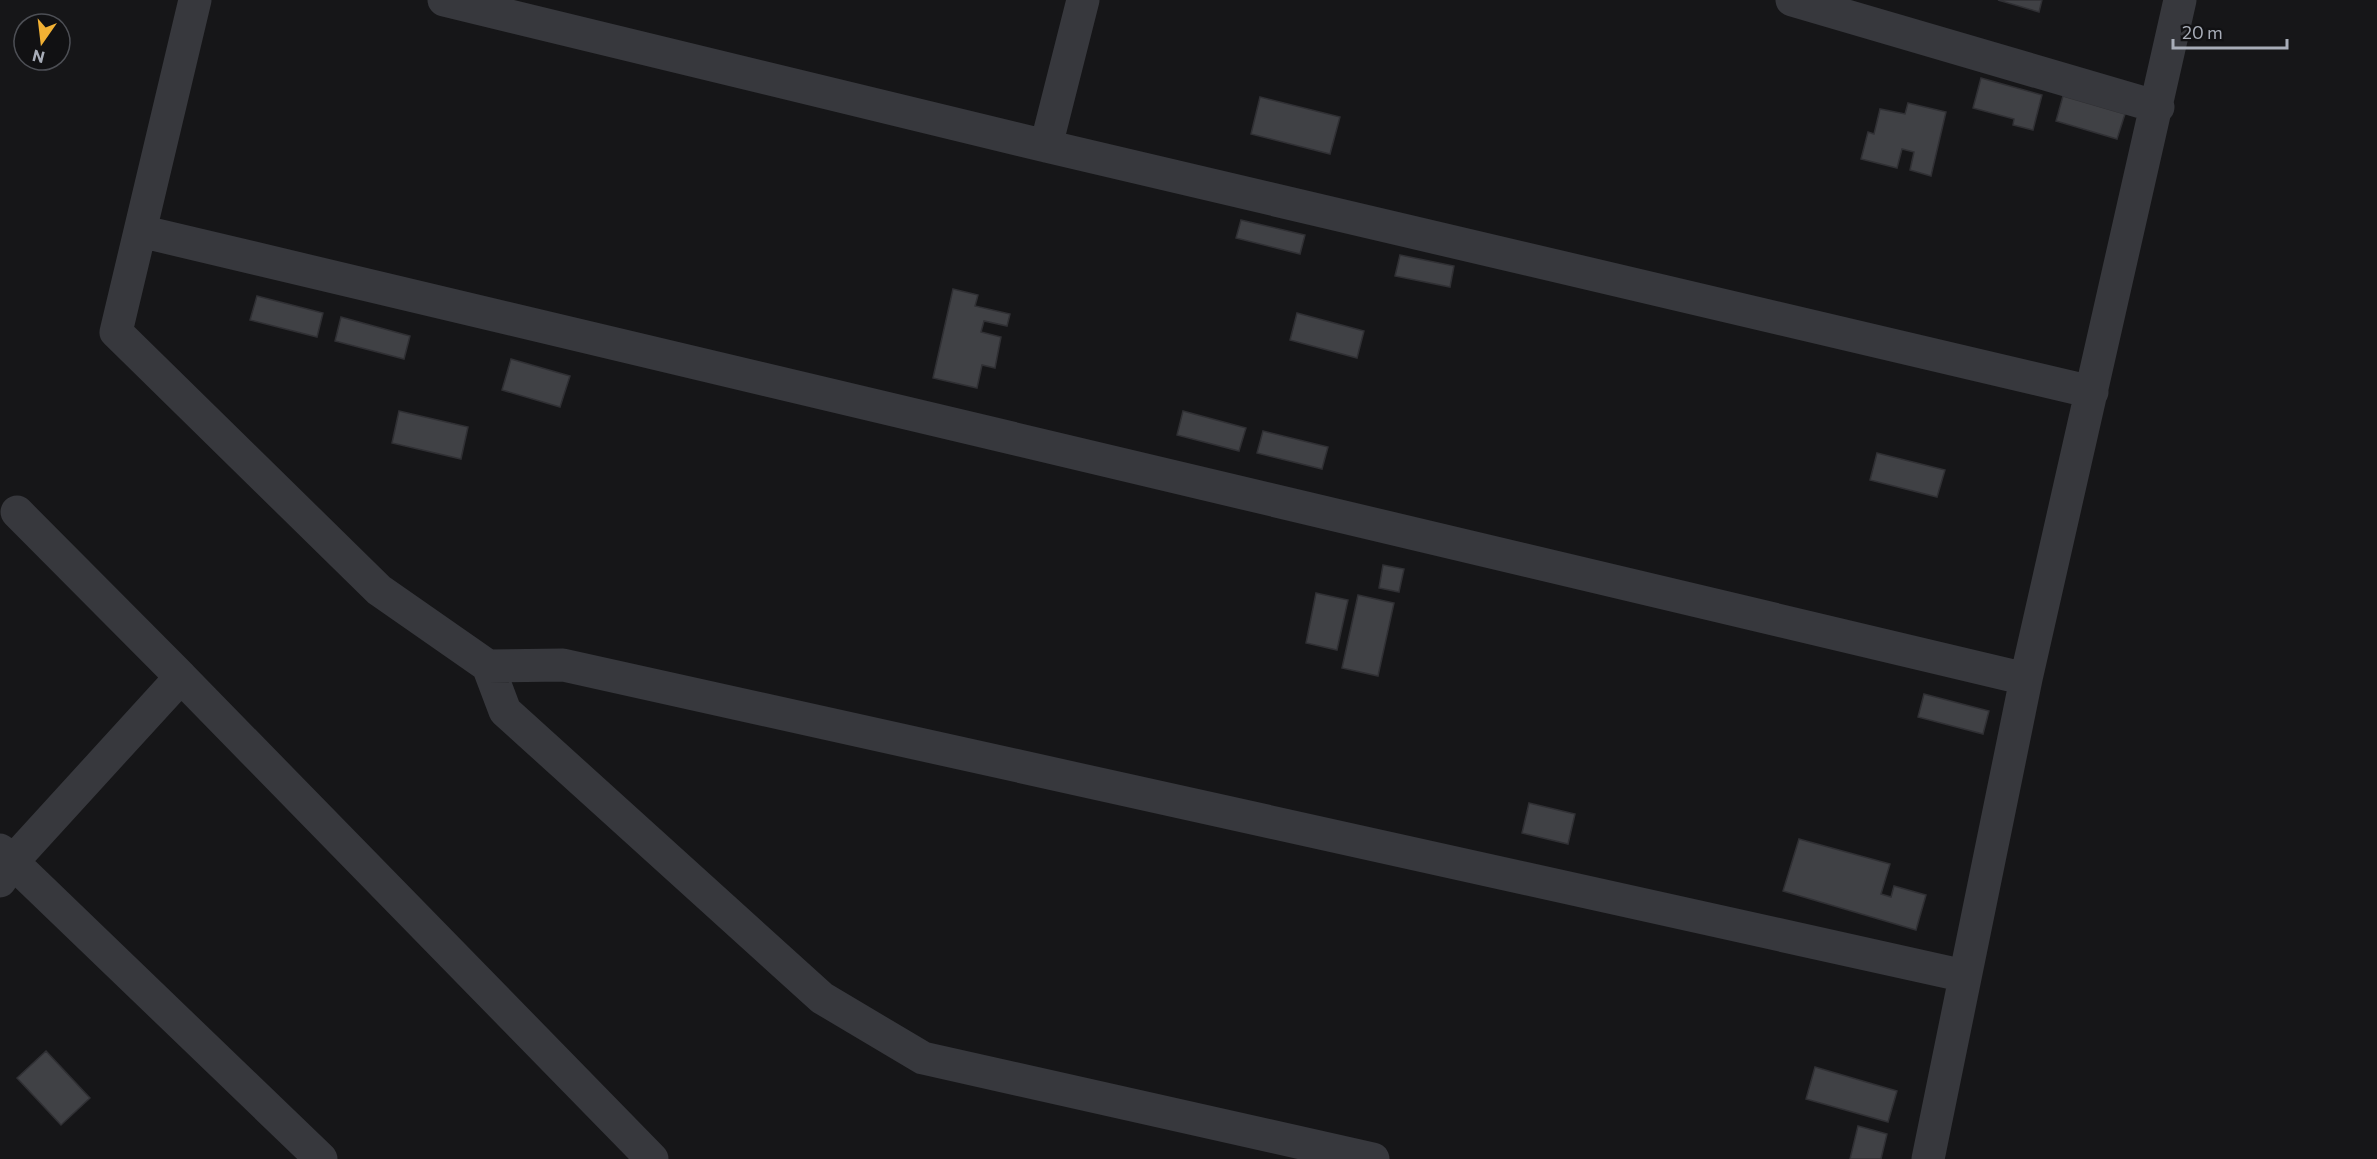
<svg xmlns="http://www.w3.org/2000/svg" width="2377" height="1159" viewBox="0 0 2377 1159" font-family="Commissioner,sans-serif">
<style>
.building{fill:#404145;stroke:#303034;stroke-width:1.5}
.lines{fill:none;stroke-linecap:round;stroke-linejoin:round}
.minor{stroke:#37383d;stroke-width:33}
</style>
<rect width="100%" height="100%" fill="#161618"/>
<path class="building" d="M1998 0H2042L2039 12Z
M1981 78 2042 95 2033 130 2013 125 2014 119 1973 108Z
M2063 96 2125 114 2117 139 2056 121Z
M1260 97 1340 117 1330 154 1251 134Z
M1908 103 1946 112 1931 176 1910 170 1914 152 1902 149 1897 168 1861 159 1868 132 1874 134 1880 109 1905 114Z
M1241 220 1305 235 1300 254 1236 238Z
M1400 255 1454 266 1450 287 1395 276Z
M953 289 978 295 975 306 1010 314 1007 326 984 321 981 332 1001 337 995 368 982 365 977 388 933 378Z
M257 296 323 313 317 337 250 320Z
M1297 313 1364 331 1357 358 1290 340Z
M341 317 410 336 404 359 335 341Z
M511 359 570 376 560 407 502 390Z
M399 411 468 427 461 459 392 443Z
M1183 411 1246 428 1239 451 1177 435Z
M1263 431 1328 447 1322 469 1257 453Z
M1877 453 1945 470 1937 497 1870 480Z
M1383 565 1404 569 1399 592 1379 588Z
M1316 593 1348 600 1337 650 1306 643Z
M1358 595 1394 603 1378 676 1342 668Z
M1924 694 1989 711 1983 734 1918 717Z
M1529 803 1575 814 1568 844 1522 833Z
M1799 839 1890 864 1881 894 1891 897 1894 886 1926 895 1916 930 1783 891Z
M46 1051 90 1098 61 1125 17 1078Z
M1815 1067 1897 1091 1888 1122 1806 1099Z
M1858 1126 1887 1134 1881 1159H1850Z"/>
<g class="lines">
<path class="minor" d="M195 0 116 332 379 590 488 666 505 711 822 998 923 1058 1373 1159
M444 0 1046 146 2092 392
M1792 0 2158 107
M1046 146 1083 0
M140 231 2026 679
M488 666 563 665 1965 976
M181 677 652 1159
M0 850 321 1159
M0 881 12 862 181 677 17 512
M1928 1159 2026 679 2180 0"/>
</g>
<g transform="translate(42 42) rotate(194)"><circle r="28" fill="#111113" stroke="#4d4f55" stroke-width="1.5"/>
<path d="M0-4.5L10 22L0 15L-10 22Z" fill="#f2b134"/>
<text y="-9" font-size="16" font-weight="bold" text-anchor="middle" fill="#a8adb8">N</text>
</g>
<path d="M2173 39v9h114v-9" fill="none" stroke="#a8adb8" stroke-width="3"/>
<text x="2182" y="39" font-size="18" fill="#a8adb8" stroke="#111113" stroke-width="4.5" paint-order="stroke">20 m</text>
</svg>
